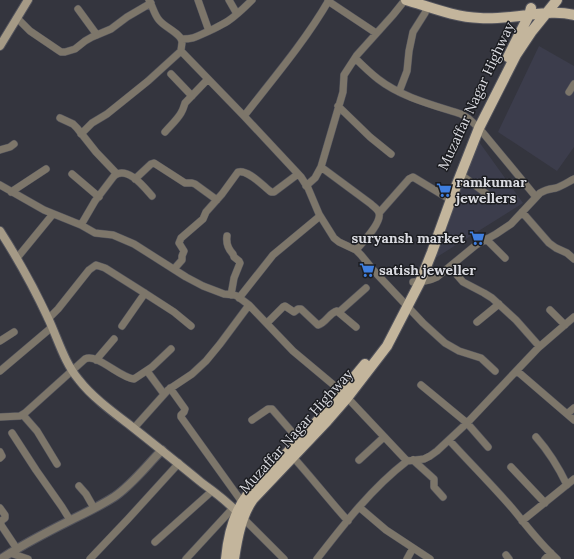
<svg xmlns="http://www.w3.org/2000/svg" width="574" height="559" viewBox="0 0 574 559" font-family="Lora,serif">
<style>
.built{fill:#3c3d4c}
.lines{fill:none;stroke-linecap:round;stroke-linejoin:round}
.minor-casing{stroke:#52535c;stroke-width:8}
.tertiary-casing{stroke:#52535c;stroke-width:10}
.secondary-casing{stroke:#52535c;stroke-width:10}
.primary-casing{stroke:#52535c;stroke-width:12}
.minor{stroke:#7d766a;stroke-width:7}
.tertiary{stroke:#7d766a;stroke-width:8}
.secondary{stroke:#a59a86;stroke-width:8}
.primary{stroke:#c3b59c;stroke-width:10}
.labels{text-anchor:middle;stroke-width:3;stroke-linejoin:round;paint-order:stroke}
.street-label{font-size:14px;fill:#dbdce2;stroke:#1c1d21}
.poi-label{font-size:14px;font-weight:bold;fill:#dbdce2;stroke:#1c1d21;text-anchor:start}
</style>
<rect width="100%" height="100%" fill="#34353e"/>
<path class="built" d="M539 46 574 66V147L557 171 498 132Z
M477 139 523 203 429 262Z"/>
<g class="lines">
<g class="minor-casing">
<path id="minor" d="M149 0C153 7 154 14 159 20 164 27 182 34 182 42 182 45 181 48 181 51L244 116 301 177 308 188 319 214 334 238 339 242 356 250 361 255 375 272 423 323 445 343 459 351 481 358 495 371
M198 0 209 31
M229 0 237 14
M328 1 376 33
M78 9 97 35
M17 18 30 31 58 50 61 52H65L75 49 85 41 92 37 111 29 127 17 151 3
M182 39C195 39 197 36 209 31 215 28 222 25 228 21 237 15 245 7 252 0
M355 58C362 65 369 72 378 79 401 97 433 105 461 114L469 119 479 128 536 197
M171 74 192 96
M399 92 407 71 409 51 413 32 425 13 427 6
M569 92 574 84
M338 106 370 137 391 154
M244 116C273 79 306 40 329 0
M60 118 73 124 77 128 96 152 117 174
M165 132C170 126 177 120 181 113 183 110 184 106 185 103L208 79
M81 134 92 123 107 114 148 81 181 51
M0 150 10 147 14 144
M321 167 371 204C374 207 378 209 379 213 382 223 362 243 356 250
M72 174 99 197
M460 174 488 195
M135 179 151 164 154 163 185 183H192L195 184 217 200
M0 185 44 210 81 225 95 233 113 235 134 244 186 277 203 286 224 294 234 295 237 296 249 305 293 351 342 392 407 461 424 459 430 456 437 451 467 423 538 348 574 317
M306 186 315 178 321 167 343 92 344 75 357 55 393 15 405 0
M11 192 46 169
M522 212 549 243 556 248 567 253 574 259
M379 213 409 179 413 177 446 197
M81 225 95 201 114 176C127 165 144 187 152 196
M227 236C226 243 228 249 233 254L234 257 239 261 240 263 234 278 231 295
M486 239 505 258
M17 258 53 214
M450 267 463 282 484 293 492 298 516 320 539 346
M174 269 182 260V256L184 251 179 243 181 238 203 219 206 212 222 194 238 172C248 169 263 186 271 192H274L298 174
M413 282C423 282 429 281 437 277L476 245 496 234 511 224 540 193C546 189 550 189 556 188 562 186 568 182 574 179
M239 298 273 255 320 216
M550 310 565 325
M339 312 366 288
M48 319 58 309 89 270 96 265 105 268 143 292 174 312 191 326
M477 322 499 304
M267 323 283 307 285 306 294 312 298 309H301L318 325C326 323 329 313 337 311L356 327
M122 326 145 293
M0 341 14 332
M96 360 114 339
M0 371 52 327
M147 371 164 394
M517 371 574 420
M421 385 467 423 488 447
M170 388 185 409 184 412 181 415V417L242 502
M567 414 574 408
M23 415 37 431 57 464
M0 417 20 416 25 413 85 359C97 353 120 378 134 379L152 367 171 349
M252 420 268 409H272L299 440
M134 428 168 390 192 374 206 361 220 344 249 305
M12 433 36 470 62 507 70 520
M536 437C550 453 558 466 567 485
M449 440C470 463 492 485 512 508 527 526 539 543 557 559
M0 452 2 456 0 458
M293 457C312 478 329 500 348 521
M359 460 384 437
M413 460 434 479V487L443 497
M511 467 545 503
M79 486 86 494 94 508
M359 507 386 530 430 559
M0 508 5 515V518L1 521V525L17 549
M243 518 284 559
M522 521 574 479
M155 542 212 491
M10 553 28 559
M506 555 509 559
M90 559 128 519 179 463
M186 559 233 508
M317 559C344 524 372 488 407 461
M407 559 413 548
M545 559 551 553"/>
</g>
<g class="tertiary-casing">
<path id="tertiary" d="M1 559C23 544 47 532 71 520 85 513 100 506 114 497 132 485 147 465 162 450"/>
</g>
<g class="secondary-casing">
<path id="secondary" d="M0 46 28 0
M0 231C18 259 34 288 48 318 58 339 64 362 79 380 92 397 114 413 131 426 155 445 179 464 202 483 216 493 230 504 241 516"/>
</g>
<g class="primary-casing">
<path id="primary" d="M406 0C430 7 454 17 480 18 496 19 512 17 528 15 544 13 559 11 574 15
M508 57 529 15 531 8
M226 559C228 537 234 512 248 494L322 416 365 364
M234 559C237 539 241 516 253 499L327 421 347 398 387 346 420 282 432 252 453 194 479 128 516 55 532 31 557 0"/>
</g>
<use href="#minor" class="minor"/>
<use href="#tertiary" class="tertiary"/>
<use href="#secondary" class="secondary"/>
<use href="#primary" class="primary"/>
</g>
<defs>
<g id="supermarket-bare" transform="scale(1.2)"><path d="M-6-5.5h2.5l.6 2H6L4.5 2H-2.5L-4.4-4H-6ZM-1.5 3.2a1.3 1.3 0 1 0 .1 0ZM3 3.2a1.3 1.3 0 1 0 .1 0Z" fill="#3f7fe0" stroke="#1c1d21" stroke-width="2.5" paint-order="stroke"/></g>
</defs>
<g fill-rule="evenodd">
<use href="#supermarket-bare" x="444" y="190"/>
<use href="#supermarket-bare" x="477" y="238"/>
<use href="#supermarket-bare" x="367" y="270"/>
</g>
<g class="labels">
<g class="street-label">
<text transform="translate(476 96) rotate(-65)" y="5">Muzaffar Nagar Highway</text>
<text transform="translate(296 431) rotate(-48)" y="5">Muzaffar Nagar Highway</text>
</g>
<g class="poi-label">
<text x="456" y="187">ramkumar<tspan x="456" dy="16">jewellers</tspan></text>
<text x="465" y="243" text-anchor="end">suryansh market</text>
<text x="379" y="275">satish jeweller</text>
</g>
</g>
</svg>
